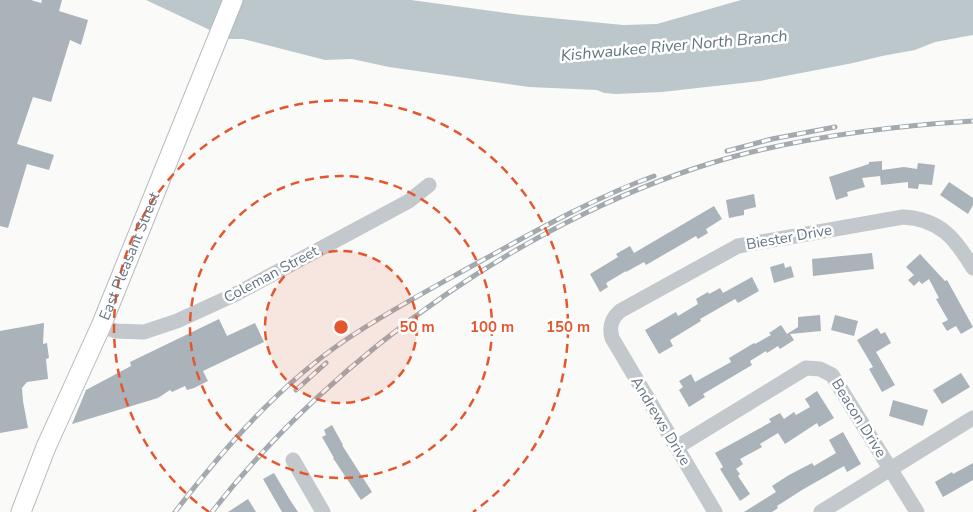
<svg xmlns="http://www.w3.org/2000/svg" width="973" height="512" viewBox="0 0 973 512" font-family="'Nunito Sans',sans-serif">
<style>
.water{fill:#bbc7cb}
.building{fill:#aab3b9}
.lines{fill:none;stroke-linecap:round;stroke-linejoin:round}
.major-casing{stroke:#b5babe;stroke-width:21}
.minor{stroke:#c3c8cc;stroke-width:15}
.major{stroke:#fff;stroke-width:19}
.rail-casing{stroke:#a2aab0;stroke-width:5}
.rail{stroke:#fff;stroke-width:3;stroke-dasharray:9;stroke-linecap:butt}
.ring{fill:none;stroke:#e4572e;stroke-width:2.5;stroke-dasharray:9 6}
.labels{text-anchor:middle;stroke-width:5;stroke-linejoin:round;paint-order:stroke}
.street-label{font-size:15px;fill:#657683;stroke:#fff}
.water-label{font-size:16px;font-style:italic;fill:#60757c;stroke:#fff}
.centre{fill:#e4572e;stroke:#fff;stroke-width:2.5}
.ring-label{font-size:15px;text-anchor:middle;font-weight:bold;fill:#e4572e;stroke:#fff;stroke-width:5;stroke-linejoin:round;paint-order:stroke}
</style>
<rect width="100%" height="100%" fill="#fafaf8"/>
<path class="water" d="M146 0H411L521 15 623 25 657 24 741 0H973V35L935 42 915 50 882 56 853 63 760 81 662 92 616 94 604 93 597 90 529 87 389 67 352 59 325 60 243 39H229Z"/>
<path class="building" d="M0 0H31L41 3 42 0H62L59 11 88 20 81 45 70 40 51 102 33 97 17 144 54 155 49 170 27 164 8 228 0 226Z
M882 161V170L904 167 917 169 918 163 935 165 932 185 919 184 918 189 908 188V182L881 185 880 176 862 178 865 187 847 192 848 196 836 200 829 177 869 164V162Z
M949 182 973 198V205L968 214 940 195Z
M754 194 756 207 744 210V215L729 218 726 200Z
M714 206 722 219 706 229 708 233 698 239 696 236 646 265 644 262 626 272V271L606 283 608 287 600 292 590 274 618 257 616 254 630 246 634 253Z
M872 253 874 269 813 276 812 259Z
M920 254 945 281 947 280 973 327 961 334 956 326 947 331 942 323 948 320 936 299 939 298 929 279 922 284 919 281 914 286 908 280 914 275 906 267Z
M784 263 785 268 791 266 794 277 774 283 770 267Z
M752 277 759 291 738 303 735 299 700 319 701 321 670 340 673 346 659 354 645 330 676 312 678 316 698 304 696 299 708 292 709 294 720 288 723 293Z
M820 315 821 331 790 334 794 340 780 349 778 346 767 353 766 351 750 361 752 365 703 394 705 397 689 407 679 390 683 387 679 381 691 374 695 382 731 362 729 358 754 343 755 344 771 335 769 333 781 325 787 334 798 327V317Z
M835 315 858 321 854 336 831 330Z
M219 319 227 336 255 323 264 342 203 371 208 381 194 388 187 390 185 386 172 392 170 390 158 398 72 424 86 390 131 366 130 362Z
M44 323 43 344 47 343 49 358 46 359 48 379 27 382 22 388 23 401 28 428 0 433V331Z
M877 328 881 334 885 332 891 343 876 352 895 385 882 392 869 369 873 367 857 340Z
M961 373 970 387 942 404 933 390Z
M817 391 834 418 819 427 817 423 785 444 778 433 760 444 762 447 740 459 743 464 736 469 740 474 738 476 750 494 740 501 720 469 723 467 715 453 771 422 769 419 780 413 784 419 794 412 796 415 810 407 805 399Z
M893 400 928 410 923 426 889 416Z
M332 425 343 445H342L372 492 361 500 333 458H334L322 437 326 435 324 430Z
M843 432 861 464 847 472 844 466 802 490 777 506 778 508 772 512H744L776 492 772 486 789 475 812 463 814 466 836 453 829 440Z
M973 463V480L943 497 935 482 952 472 953 474Z
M274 473 290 500 298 512H282L263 479Z
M248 499 256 512H228Z"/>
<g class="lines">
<g class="major-casing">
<g id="major">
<path id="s1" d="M21 512 46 447 101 326 233 0"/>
</g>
</g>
<path class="minor" d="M101 326 116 331 144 332 177 321 236 294 383 215 409 201 429 185
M677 447 806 368 820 369 832 375 917 512
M293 460 323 512
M715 512 612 338C609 327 611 319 620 311L738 246 903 217C940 219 955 238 973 268
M821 512 973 418"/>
<use href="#major" class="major"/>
<g class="rail-casing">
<path id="rail" d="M727 151 772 139 835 127
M296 390 326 363
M175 512C224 448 280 384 347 339 390 310 436 286 481 261 537 230 594 198 654 176
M212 512C335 353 537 211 732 157 811 136 892 126 973 121"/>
</g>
<use href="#rail" class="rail"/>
</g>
<circle cx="341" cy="327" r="76" fill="#e4572e" fill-opacity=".12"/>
<g class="ring">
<circle cx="341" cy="327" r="76"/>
<circle cx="341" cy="327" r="151"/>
<path d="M209 512A227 227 0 1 1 473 512"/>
</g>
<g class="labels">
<g class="street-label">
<text transform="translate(789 237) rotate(-10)" y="5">Biester Drive</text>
<text dy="5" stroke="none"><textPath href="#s1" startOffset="278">East Pleasant Street</textPath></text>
<text transform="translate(271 274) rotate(-28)" y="5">Coleman Street</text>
<text transform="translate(859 418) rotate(58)" y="5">Beacon Drive</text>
<text transform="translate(661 421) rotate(59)" y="5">Andrews Drive</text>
</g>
<g class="water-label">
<text transform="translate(674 45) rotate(-5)" y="6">Kishwaukee River North Branch</text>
</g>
</g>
<circle cx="341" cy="327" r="8" class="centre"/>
<g class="ring-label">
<text x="417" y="332">50 m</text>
<text x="492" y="332">100 m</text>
<text x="568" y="332">150 m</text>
</g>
</svg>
